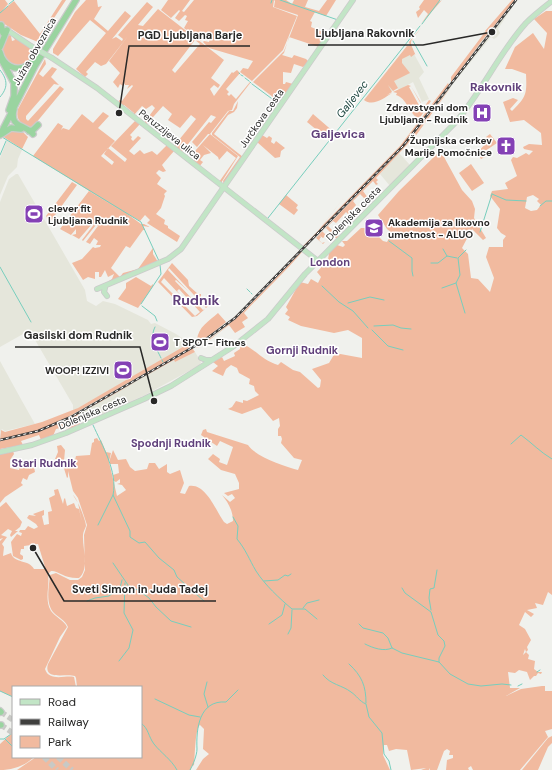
<svg xmlns="http://www.w3.org/2000/svg" width="552" height="770" viewBox="0 0 552 770" font-family="'DM Sans',sans-serif">
<style>
.built{fill:#e5e6db}
.green{fill:#f1ba9f;fill-rule:evenodd}
.lines{fill:none;stroke-linecap:round;stroke-linejoin:round}
.stream{stroke:#77cebd;stroke-width:1}
.highway-tunnel{stroke:#c8c9c5;stroke-width:5.5;stroke-dasharray:5.5 3;stroke-linecap:butt}
.major-casing{stroke:#cbcbcb;stroke-width:6}
.highway-casing{stroke:#cbcbcb;stroke-width:8}
.major{stroke:#c2e5c6;stroke-width:4.5}
.highway{stroke:#9ad4a0;stroke-width:5.5}
.rail-casing{stroke:#3f3f3e;stroke-width:2.5}
.rail{stroke:#fff;stroke-width:1;stroke-dasharray:3;stroke-linecap:butt}
.major-bridge-casing{stroke:#cbcbcb;stroke-width:6;stroke-linecap:butt}
.major-bridge{stroke:#c2e5c6;stroke-width:4.5}
.labels{text-anchor:middle;stroke-width:3;stroke-linejoin:round;paint-order:stroke}
.street-label{font-size:10px;fill:#282827;stroke:#fff}
.poi-label{font-size:10px;font-weight:bold;fill:#282827;stroke:#fff;text-anchor:end}
.water-label{font-size:11px;font-style:italic;fill:#1e4740;stroke:#fff}
.neighbourhood-label{font-size:11px;font-weight:bold;fill:#60407b;stroke:#fff}
.quarter-label{font-size:12px;font-weight:bold;fill:#60407b;stroke:#fff}
.district-label{font-size:14px;font-weight:bold;fill:#60407b;stroke:#fff}
.leader{fill:none;stroke:#282827;stroke-width:1.5}
.callout-dot{fill:#282827;stroke:#fff;stroke-width:1.5}
.callout-label{font-size:11px;text-anchor:middle;font-weight:bold;fill:#282827;stroke:#fff;stroke-width:3;stroke-linejoin:round;paint-order:stroke}
</style>
<rect width="100%" height="100%" fill="#f0f1ed"/>
<path class="built" d="M515 0H517L498 29 500 33 497 37 494 39 491 37 452 85 451 83 466 61Z
M407 46 414 54 424 72 419 78 429 99 422 102 413 82 399 90 397 88 383 96 397 59Z
M449 85 451 87 436 107 402 148 304 248 402 146Z
M7 140 22 150 18 159 17 167 8 176 0 195V158Z
M399 153 410 165 390 186 380 174Z
M16 174H18L85 290 87 301 96 306 103 301 115 304 148 320 151 324 155 323 176 334 188 342 185 347 73 411V405L31 333 23 334 0 347V202L9 179Z
M301 250 237 317 218 333 194 346 221 329 238 315Z
M191 347 105 398 174 360 175 362 195 352 201 362 200 365 145 395 81 424 77 414 45 429 29 435 0 441 29 434 61 421Z
M0 361 22 401 35 424 5 431 2 429 0 432Z"/>
<path class="green" d="M0 0H5L8 4 2 11 14 1 40 34 62 0H66L38 42 21 35 0 21Z
M86 0H97L98 7 102 6 94 19 108 31 125 11 131 16 112 39 116 37 122 41 123 39 118 35 147 2 153 7 138 25 143 26 158 9 224 60 211 78 220 85 218 88 214 85 210 89 214 96 232 72 233 73 237 70 240 73 226 89 229 92 227 94 229 96 231 94 236 99 250 82H251L234 104 232 110 228 111 210 134 238 156 221 183 219 182 236 158 227 151 219 160 218 157 203 145 211 153 204 155 200 160 203 162 199 167 193 162 198 156 193 151H195L210 134H208L197 147 192 142 209 122 211 123 216 117 211 115 181 153 174 146 196 119 191 115 180 128 168 120 172 114 163 106 146 125 144 123 155 108 152 105 146 109 142 106 134 115V113L124 105 122 106 119 103V100L122 101 133 86 132 85 127 89 129 85H125V83L123 86 120 84 118 88 113 82 120 73 109 61 128 36 106 64 101 66 95 62 86 72 88 74 85 77 76 69 106 33 90 20 58 56 53 53V49L75 12ZM195 40 200 44 175 73 172 70Z
M168 0H190L182 11 184 12 194 0H286L292 4 294 0H308L305 7 319 11 327 0H336L326 16 315 12 310 21 312 22 311 27 325 33V38L319 47 289 37 284 53 282 55 292 58 294 55 306 59 309 62 303 67 294 64 291 73 283 72V84H285L286 82 293 84 286 95 283 93 277 100 253 82 284 51 298 15 274 7 275 1 274 0 273 7 297 16 283 50 252 81 240 72 243 68 248 69 253 61 209 48 203 42 204 41 209 42 210 38 204 36 201 41 184 28 188 21 185 20 187 16 185 15 179 21 175 18 180 11 179 10 171 18 161 10Z
M424 0H440L439 2 442 0 421 24 428 14 424 10 418 18 416 12 420 9 419 7Z
M512 0H515L481 42 451 83V77L485 32H486L485 31Z
M546 11H552V595L548 592 543 605 535 603 537 608 527 610 534 614 531 617 525 612 519 625 525 629 531 640 527 647 528 650 526 652 525 649 523 655 526 652 529 655 528 659 535 661 534 669 538 672H542L541 674 538 673 536 676H534L530 680 527 672 519 670 515 673 508 672 510 688H520L506 696 521 689 542 686H545V691H552V729L545 731 548 737 520 770H473L471 766 468 768 469 770H446L447 760 453 758V755H449L450 751 447 749 444 751 437 770H430V768L429 770H421L426 768 411 770 407 750 396 749 389 751 387 745H384L383 755 390 770H196L203 759 209 754 203 749 204 729 200 725C195 728 195 757 194 765L191 767V770H17L36 757H141V687H77L76 678 75 676C66 673 43 681 48 664L68 627C65 620 59 618 54 613 45 604 49 586 50 575L56 573 70 580H78L82 577 85 570 84 535 87 525 78 498 73 491 68 471V477L67 478 61 459H55L58 452 57 446 61 445 65 450 64 461 67 470 66 464 68 465 73 464 71 461 75 460 76 456 90 455 92 443 94 442V439L97 438 99 441 101 440 106 452 111 453 109 462 117 496 126 490 122 485 117 484 120 483V479L116 482 114 481 113 475 119 473 118 464H110V459L113 450 118 460 126 459 130 467 135 471 147 469 149 463H155L159 469 167 464V472L170 474 180 470 184 483 180 493 185 494 189 486C206 483 216 511 224 522L227 524 233 521C233 511 228 502 222 495L230 502 235 498 232 494 228 496 224 493 239 489V483L235 474 221 470 208 459 213 454 220 459 219 462 227 465 233 447 220 441 217 446 201 435 203 430 206 429 207 432 248 445C256 457 284 466 298 470L302 460 294 458 281 443 282 439 281 436H278V429L280 426 279 418 273 421 261 407 242 414 228 409 232 407 236 401 243 403V400L247 401 259 395 255 391 254 386 249 384 250 379 239 373 237 368 231 365 226 369 223 376 212 371 218 366 213 362 222 357 224 361 235 356 234 353 240 349 241 343C255 349 263 361 278 365L281 362 293 370 300 372 318 388 320 387 321 380 312 369 329 363 335 353 362 358V338L348 330 334 333 301 326 288 320 290 317 285 314 288 310 286 307 300 282 308 284 311 279 318 283 321 277 317 272 328 260 329 253 337 245 343 247 345 245 342 241H347L361 228H370L383 241 387 242 392 233 387 229 378 215 399 191 438 153 444 157 462 190 472 201 475 209 474 218 486 238 483 240 472 229 462 248 468 254 471 278 478 279 490 292 494 278 486 257 489 247H503V240L506 236 501 233 497 228 500 209 490 196 492 191 508 189 505 183 517 176 511 160 513 157 517 158 526 153 529 155 533 151 524 149 523 147 529 144 542 145 541 133 524 120 510 122 503 102 513 98 518 100 510 109 512 111C526 97 527 95 526 74L512 69H505L515 47 533 33 544 49 547 33 534 19ZM533 195 539 199 537 201 541 205 537 210 531 211 525 208 527 197Z
M421 28C408 45 409 39 416 56L415 54 411 57 410 55 402 59V63L410 73 394 81 398 88 393 91 388 85 392 92 387 95 392 93C384 98 373 107 364 100L407 46H410L409 42Z
M7 34 11 36 12 41 15 40 12 36 38 51 34 58 24 67 10 66 1 53Z
M45 59 46 64 39 74 43 77 52 67 57 69 51 77 59 85 54 84 26 116V119L28 121 60 86 64 89 31 129C22 124 15 121 18 109Z
M448 83 449 85 402 146 311 241C291 267 266 289 244 313L248 318 242 322 245 327 235 333 229 325 200 347 196 348 218 333 243 312 302 251 306 247 303 246 318 231 345 196 322 226 400 146Z
M408 85 411 86 420 101 421 104 411 86 409 87 420 107 422 106 420 108 422 110 429 100 431 101 419 119C409 114 407 98 396 95L397 93 393 92Z
M451 87 417 134 376 178 378 180 376 182 378 184 376 185 373 181 363 191 368 198 366 200 360 194 353 201 356 205 348 214 346 212 336 223 333 221 328 226 332 230V232L335 236 337 234 339 236 337 239 326 228 322 231 326 235 323 238 319 235 321 237 319 240 322 243 325 242 323 244 316 238 314 240 402 148Z
M238 101 237 108 234 112 228 115 214 134 243 157 224 184 223 181 240 157 212 135V133L229 111H233Z
M103 112 109 116 98 128 115 141 101 156 112 165 114 162 104 154 108 148 125 162 127 159 111 146 135 121 140 124 130 135 132 137 131 139 133 141 138 136 141 138 129 151 134 155 140 150 144 154 152 151 157 155 167 145 174 151 162 165 166 171 163 172 159 170 156 173 161 178 157 184 167 191 164 194 165 196 161 208 156 214 165 220 164 224 168 226V228L180 236 177 242 147 223 150 220 145 215 140 221 126 213 141 224H144L150 227 143 226 145 230H143L130 248 126 246 111 268 120 277 123 273 138 269 153 248V254L158 262 110 282 109 281 112 279 114 274 108 277 105 270 101 277H99V272H95V279L88 277 83 280 72 263 82 259 93 247 95 248 100 247 101 245H96L98 241 94 238 90 244 86 242 98 226 96 225 83 241 82 240 95 223 92 224 79 239 72 235 76 234V229L71 235 60 229 89 191 125 213 33 156 58 123 63 126 61 130 63 128 69 130 82 114 93 123Z
M313 114 335 133 329 140 307 122Z
M21 130 28 137 22 149 2 136 8 131Z
M490 134 497 143 485 151 484 154 487 156 481 159 477 153 488 141 486 137Z
M262 135 267 138 269 136 272 138 271 142 274 144 276 141 285 148 281 151 280 157 275 158 257 142Z
M471 164 484 183 472 191 459 173Z
M72 182 77 185 50 222 46 216Z
M286 195 298 205 296 208 298 210 294 215 279 204Z
M300 250H301C268 285 237 321 194 346L203 339 197 340C198 327 209 321 218 313L226 322 210 335 228 323 247 305Z
M172 263 188 280 189 286 198 294H201V298L208 306 206 308 169 268 168 270 188 291 176 280 175 281 203 310 205 309 197 316 192 317 158 282ZM164 278 183 298 177 291 179 289 200 312 195 316 161 282Z
M136 277 151 286 153 284V286L138 308 118 299 126 288V283Z
M188 344 191 347 61 421 29 434 0 440 1 430 5 432 42 422 78 408Z
M192 348 195 352 175 362 174 360 78 414 80 426 71 429 64 427 56 429 53 436 41 440 39 435 21 441 23 445 0 449V441C67 429 133 382 192 348Z
M13 451 14 454 10 460V468L19 470 20 466 24 465 27 467H34L35 472 29 475 27 480 23 478 21 483 23 485 5 497 0 503V454Z
M58 489 63 504 64 499 65 498 67 506 74 503 76 508 79 509 82 522 78 503 73 495C77 498 86 521 86 526 85 529 83 532 83 535 82 547 90 569 79 578 65 579 57 570 51 571L48 574C50 587 44 599 51 611 55 617 64 620 67 627L60 637 45 669C49 682 65 675 74 677L76 687H13V697L0 691V541L3 538 0 539V507L6 502 22 522 20 527 15 531H18L11 537 10 535 12 531 8 529 1 535 7 537 2 544 4 547 3 556 11 553C14 564 29 559 34 569H44L45 567 38 544 24 546V549H21L20 554 23 556V559L21 560 13 556 11 542 17 534 21 536 22 533 19 532 20 530H25L28 526 34 529 38 527 36 524 27 518 29 515 36 516 33 514 44 510V515L42 516 44 525 49 524 48 512 52 511 49 498 55 495 54 490Z
M13 732V757H34C25 766 12 770 0 770V744Z
M552 736V743L548 747 538 770H522L548 738Z"/>
<g class="lines">
<path class="stream" d="M280 0 338 20
M271 3 272 0
M9 4 14 0
M0 13 8 6
M422 24 440 0
M413 41 427 66
M0 70C8 80 8 88 0 97
M239 73 240 74
M241 75 243 76
M245 78 249 81
M250 82 251 83
M252 84 279 104
M2 137 141 222 159 261
M0 155 6 141
M492 194 506 200 526 201
M540 206 546 201H552
M268 218 420 26
M480 232 492 194
M389 241 412 258V271L413 276
M443 249 447 256
M431 263H438L447 256 457 258
M0 267 31 322
M322 286 339 302 353 311 368 328
M442 288 456 283
M247 289 250 292
M251 293 252 294
M348 303 370 297 384 300
M141 304 161 274 160 265
M142 306 155 316 157 321
M465 313 456 283 460 275 458 258 466 250
M374 326 393 325 401 328 411 329
M155 327C149 339 156 347 161 358
M372 330 388 346 403 350
M162 360 163 362
M93 425C102 445 118 472 113 495L130 531V537L139 543 145 542 159 558 174 570 177 577 204 601
M511 444 521 435C532 443 540 452 552 459
M233 517 238 526 237 539C246 550 249 559 256 571 265 585 279 598 292 609H305L317 619
M98 525 113 495
M113 563 130 588 138 590 149 598 156 607 171 621 191 627
M264 581 278 580 285 575 288 576 291 574
M402 588 405 593 431 612 438 635 444 641 445 646 439 658V662
M87 601 95 598 109 596 120 588 122 580
M303 608 307 603 319 600
M431 610 429 598 430 589 434 588 437 570
M269 624 282 615 285 604
M359 624 363 628 383 633 388 638 392 648 402 653 439 662 450 674 468 684 481 686 502 684 511 685
M288 634 291 628 292 610
M365 644C373 648 384 652 392 648
M119 661 129 648 133 630 124 613 125 583
M349 664C362 676 366 686 366 703
M537 672 540 670
M323 675C331 685 342 685 351 692 357 696 359 701 366 704L369 717 382 733 384 754 389 761 391 770
M207 682 204 694 208 707
M518 686 522 684
M0 691 13 697
M155 699 189 715 200 717
M141 723C149 729 148 736 154 744 161 753 171 759 177 770
M0 739H4L11 734
M5 739 13 747
M190 770C193 765 197 755 197 749 196 729 199 700 226 702L238 690"/>
<path class="highway-tunnel" d="M1 712 13 720
M1 725 13 733
M44 757 57 770
M58 757 72 770"/>
<g class="major-casing">
<path id="major" d="M7 30 31 46
M52 58 97 88 318 261
M105 288 104 292 107 296
M97 289 168 259 181 249 353 0
M201 358 206 360H212
M0 452 32 445 66 433 144 399 171 386 234 346 268 319 305 274 455 123C482 92 499 53 526 23 534 15 543 8 552 1"/>
</g>
<g class="highway-casing">
<path id="highway" d="M1 25 3 33
M0 47 7 30
M0 52C3 65 16 73 28 65 32 63 34 59 38 56
M0 57 14 83V96L9 110
M14 109C9 128 25 124 33 134
M29 131 33 130 38 125
M2 134 11 128 21 129
M0 135 35 66 76 0
M0 711 1 712
M0 725H1"/>
</g>
<use href="#major" class="major"/>
<use href="#highway" class="highway"/>
<g class="rail-casing">
<path id="rail" d="M0 440 38 431 71 417 202 342 235 318 403 146 516 0"/>
</g>
<use href="#rail" class="rail"/>
<g class="major-bridge-casing">
<path id="major-bridge" d="M31 46 52 58"/>
</g>
<use href="#major-bridge" class="major-bridge"/>
</g>
<defs>
<g id="hospital-square" transform="scale(1)"><rect x="-9" y="-9" width="18" height="18" rx="4" fill="#8441b5" stroke="#fff"/><path d="M-5-5h3v3.5h4V-5h3V5h-3V1.5h-4V5h-3Z" fill="#fff"/></g>
<g id="church-square" transform="scale(1)"><rect x="-9" y="-9" width="18" height="18" rx="4" fill="#8441b5" stroke="#fff"/><path d="M-1.2-6h2.4v3.5h3.3v2.4h-3.3V6h-2.4V-.1h-3.3v-2.4h3.3Z" fill="#fff"/></g>
<g id="stadium-square" transform="scale(1)"><rect x="-9" y="-9" width="18" height="18" rx="4" fill="#8441b5" stroke="#fff"/><path d="M0-5a6.5 5 0 1 0 0 10a6.5 5 0 1 0 0-10ZM-3.5-1.8h7v3.6h-7Z" fill="#fff"/></g>
<g id="university-square" transform="scale(1)"><rect x="-9" y="-9" width="18" height="18" rx="4" fill="#8441b5" stroke="#fff"/><path d="M0-5L7-2L0 1L-7-2ZM-4 1L0 2.5L4 1V4Q0 6-4 4Z" fill="#fff"/></g>
</defs>
<g fill-rule="evenodd">
<use href="#hospital-square" x="482" y="113"/>
<use href="#church-square" x="506" y="146"/>
<use href="#stadium-square" x="34" y="214"/>
<use href="#university-square" x="374" y="228"/>
<use href="#stadium-square" x="160" y="342"/>
<use href="#stadium-square" x="123" y="370"/>
</g>
<g class="labels">
<g class="street-label">
<text transform="translate(34 51) rotate(-60)" y="4">Južna obvoznica</text>
<text transform="translate(261 118) rotate(-55)" y="4">Jurčkova cesta</text>
<text transform="translate(170 134) rotate(38)" y="4">Peruzzijeva ulica</text>
<text transform="translate(353 213) rotate(-45)" y="4">Dolenjska cesta</text>
<text transform="translate(92 412) rotate(-23)" y="4">Dolenjska cesta</text>
</g>
<g class="poi-label">
<text x="468" y="111">Zdravstveni dom<tspan x="468" dy="12">Ljubljana - Rudnik</tspan></text>
<text x="492" y="144">Župnijska cerkev<tspan x="492" dy="12">Marije Pomočnice</tspan></text>
<text x="48" y="212" text-anchor="start">clever fit<tspan x="48" dy="12">Ljubljana Rudnik</tspan></text>
<text x="388" y="226" text-anchor="start">Akademija za likovno<tspan x="388" dy="12">umetnost - ALUO</tspan></text>
<text x="174" y="346" text-anchor="start">T SPOT- Fitnes</text>
<text x="109" y="374">WOOP! IZZIVI</text>
</g>
<g class="water-label">
<text transform="translate(352 99) rotate(-52)" y="4">Galjevec</text>
</g>
<g class="neighbourhood-label">
<text x="330" y="266">London</text>
<text x="302" y="354">Gornji Rudnik</text>
<text x="171" y="447">Spodnji Rudnik</text>
<text x="44" y="467">Stari Rudnik</text>
</g>
<g class="quarter-label">
<text x="496" y="91">Rakovnik</text>
<text x="338" y="138">Galjevica</text>
</g>
<g class="district-label">
<text x="196" y="305">Rudnik</text>
</g>
</g>
<path class="leader" d="M492 32L423 45H308M119 113L129 46H250M154 401L140 347H15M33 548L64 601H216"/>
<g class="callout-dot">
<circle cx="492" cy="32" r="4"/>
<circle cx="119" cy="113" r="4"/>
<circle cx="154" cy="401" r="4"/>
<circle cx="33" cy="548" r="4"/>
</g>
<g class="callout-label">
<text x="365" y="37">Ljubljana Rakovnik</text>
<text x="190" y="39">PGD Ljubljana Barje</text>
<text x="78" y="339">Gasilski dom Rudnik</text>
<text x="140" y="593">Sveti Simon in Juda Tadej</text>
</g>
<rect x="12" y="686" width="130" height="72" fill="#ffffff" stroke="#a9a9a9"/>
<rect x="20" y="699" width="20" height="6" fill="#c2e5c6" stroke="#a9a9a9"/>
<text x="48" y="706" font-size="12" fill="#282827">Road</text>
<rect x="20" y="719" width="20" height="6" fill="#3f3f3e" stroke="#a9a9a9"/>
<text x="48" y="726" font-size="12" fill="#282827">Railway</text>
<rect x="20" y="736" width="20" height="12" fill="#f1ba9f" stroke="#a9a9a9"/>
<text x="48" y="746" font-size="12" fill="#282827">Park</text>
</svg>
